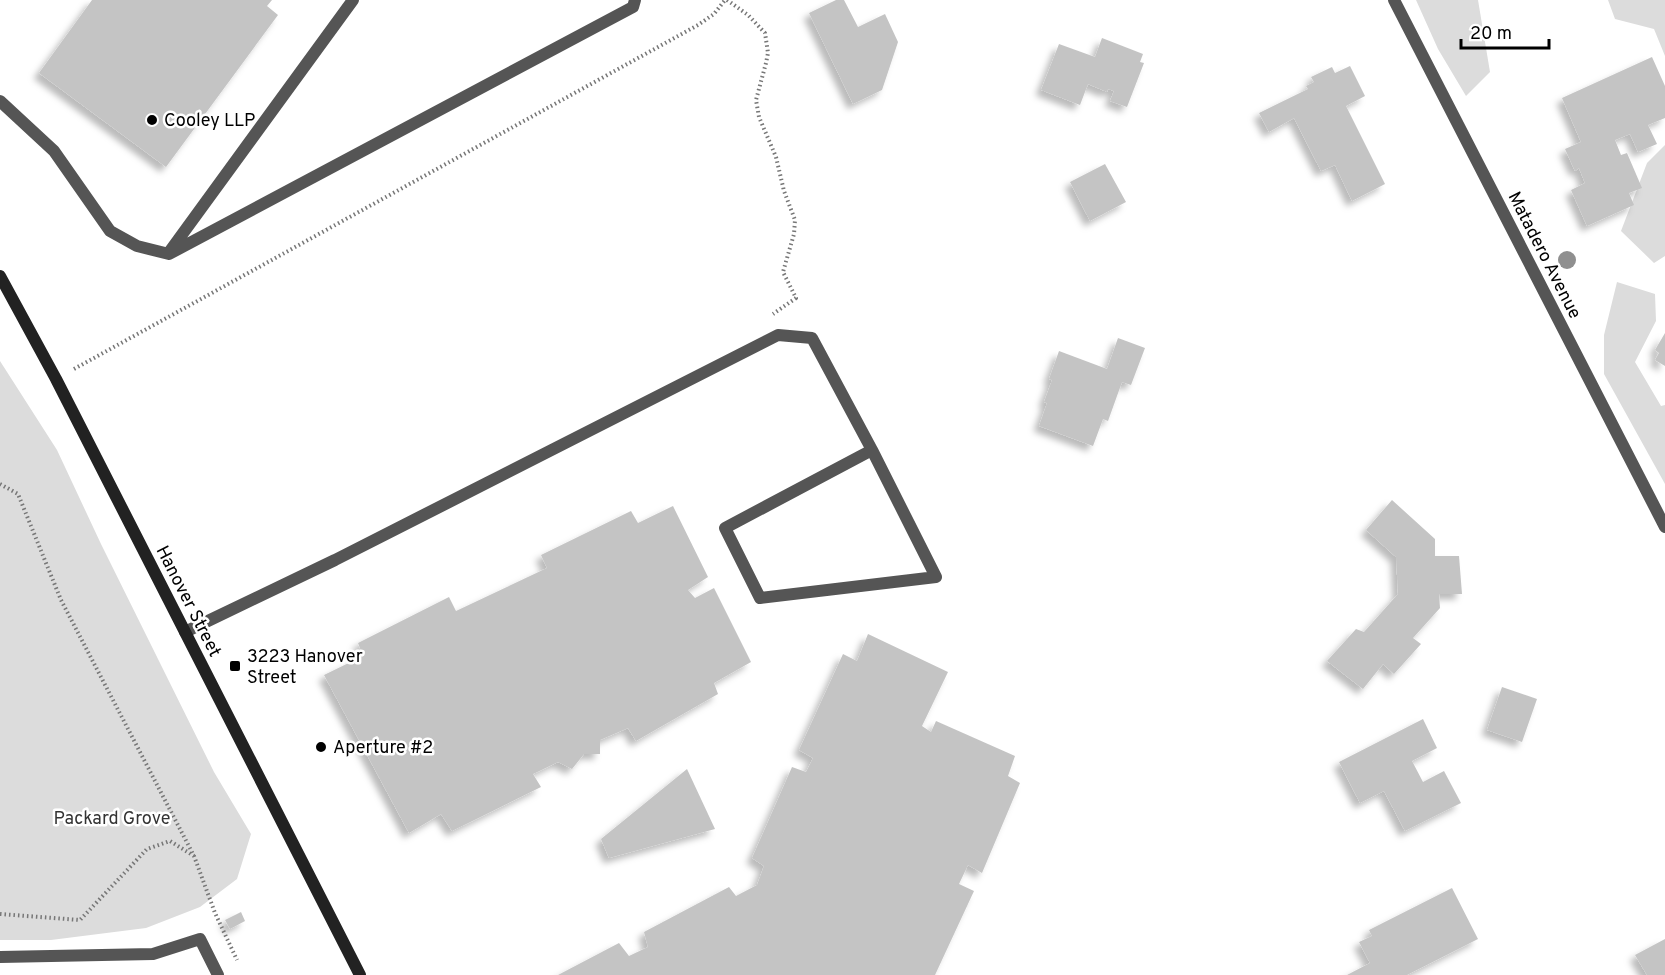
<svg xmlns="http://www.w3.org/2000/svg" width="1665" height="975" viewBox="0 0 1665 975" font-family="Overpass,sans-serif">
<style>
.green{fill:#dcdcdc}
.building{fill:#c4c4c4;filter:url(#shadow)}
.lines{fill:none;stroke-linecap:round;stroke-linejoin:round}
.path{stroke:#777;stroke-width:4;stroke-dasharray:1.5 3;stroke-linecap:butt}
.lane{stroke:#555;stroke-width:12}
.street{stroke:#555;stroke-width:12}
.secondary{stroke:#222;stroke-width:12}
.tree{fill:#8f8f8f}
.poi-dot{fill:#000;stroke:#fff;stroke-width:2}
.labels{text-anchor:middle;stroke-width:5;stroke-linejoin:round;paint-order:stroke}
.poi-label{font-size:18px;fill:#000;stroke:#fff;text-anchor:start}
.street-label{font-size:18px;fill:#000;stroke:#fff}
.park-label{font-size:18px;fill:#333;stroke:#fff}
</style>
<defs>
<filter id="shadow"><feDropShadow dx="-5.5" dy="5.5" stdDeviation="3" flood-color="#0004"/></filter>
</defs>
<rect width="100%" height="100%" fill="#fff"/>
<path class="green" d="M1416 0H1478L1490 72 1466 96 1438 49Z
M1608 0H1665V56L1654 29 1615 19Z
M1665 145V256L1654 263 1621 231 1647 163Z
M1617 282 1655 294 1656 321 1635 362 1661 406 1665 405V484L1604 374V335Z
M0 361 57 450 101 544 214 772 251 834 237 879 200 907 146 928 51 940H0Z"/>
<path class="building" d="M92 0H272L267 6 278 15 166 167 39 73Z
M836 0H844L858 27 885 14 898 42 882 90 853 104 809 13Z
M1102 38 1143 54 1140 62 1144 63 1127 107 1110 101 1114 91 1108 89 1107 92 1088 84 1080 105 1041 90 1059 44 1095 57Z
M1652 57 1665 86V118L1648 125 1657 144 1638 152 1630 134 1615 140 1621 155 1627 153 1642 188 1629 193 1634 205 1587 226 1571 190 1585 183 1579 168 1575 171 1565 149 1581 142 1562 98Z
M1350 66 1365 96 1346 106 1385 184 1352 201 1335 165 1321 171 1294 118 1269 132 1259 113 1308 89 1306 86 1314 82 1311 77 1332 67 1335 73Z
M1105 164 1126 202 1090 221 1070 182Z
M1665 333V366L1655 360 1659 353 1655 350Z
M1118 338 1145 348 1131 385 1122 382 1108 421 1103 419 1093 446 1039 426 1047 403 1044 402 1052 380 1049 379 1059 351 1107 369Z
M1392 500 1435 539V556H1459L1462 594H1439L1440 608 1413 638 1421 644 1394 674 1383 664 1363 689 1327 661 1356 629 1364 632 1398 594 1396 557 1366 530Z
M673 506 708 577 688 590 695 598 714 588 751 662 714 683 718 694 636 741 628 728 600 740V754H584L572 769 558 762 533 774 541 787 452 831 441 814 409 833 324 675 363 656 358 643 449 597 456 611 547 568 541 555 631 511 638 523Z
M868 634 948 672 922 726 931 732 936 721 1015 756 1008 776 1020 783 982 873 968 865 959 884 974 891 935 975H558L619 943 629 956 648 947 644 932 729 887 736 896 757 885 764 866 752 858 792 767 806 772 813 758 799 750 843 654 857 661Z
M1502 687 1537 699 1522 742 1487 730Z
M1423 719 1437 748 1412 761 1423 782 1444 771 1461 803 1405 831 1384 791 1360 803 1339 762Z
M687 769 715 829 609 858 601 839Z
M1452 888 1478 939 1407 975H1347L1370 963 1359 942 1372 936 1369 930Z
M241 912 245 921 230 929 225 920Z
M1665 939V975H1647L1635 955Z"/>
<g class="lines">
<path class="path" d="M727 0 748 15 765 33 768 53 766 63 756 100 759 117 776 157 784 191 795 220 794 234 783 272 796 298 773 314
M74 369 698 25 714 14 725 0
M0 484 18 494 61 600 194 856 215 913 237 960
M0 914 80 920 147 849 170 841 194 856"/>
<path class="lane" d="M0 101 54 151 110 231 137 246 169 254 633 7 635 0
M170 251 353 0
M185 632 335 560 778 335 812 338 872 450 936 577 760 598 725 528 872 450
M0 957 153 954 200 939 218 975"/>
<path class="street" d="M1394 0 1665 527"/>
<path class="secondary" d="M0 276 56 379 360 975"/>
</g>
<circle class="tree" cx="1567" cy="260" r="9"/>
<g class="poi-dot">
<circle cx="152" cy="120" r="6"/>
<rect x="229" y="660" width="12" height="12" rx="3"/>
<circle cx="321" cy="747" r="6"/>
</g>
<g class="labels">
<g class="poi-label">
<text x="164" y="126">Cooley LLP</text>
<text x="247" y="662">3223 Hanover<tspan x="247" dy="21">Street</tspan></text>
<text x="333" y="753">Aperture #2</text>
</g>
<g class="street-label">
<text transform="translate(1545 255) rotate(63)" y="6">Matadero Avenue</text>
<text transform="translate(189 601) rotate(63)" y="6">Hanover Street</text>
</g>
<g class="park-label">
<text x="112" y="824">Packard Grove</text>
</g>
</g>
<path d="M1461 39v9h88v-9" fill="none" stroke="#000000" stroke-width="3"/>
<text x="1470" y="39" font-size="18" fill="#000000" stroke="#ffffff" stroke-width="4.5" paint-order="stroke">20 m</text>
</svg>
